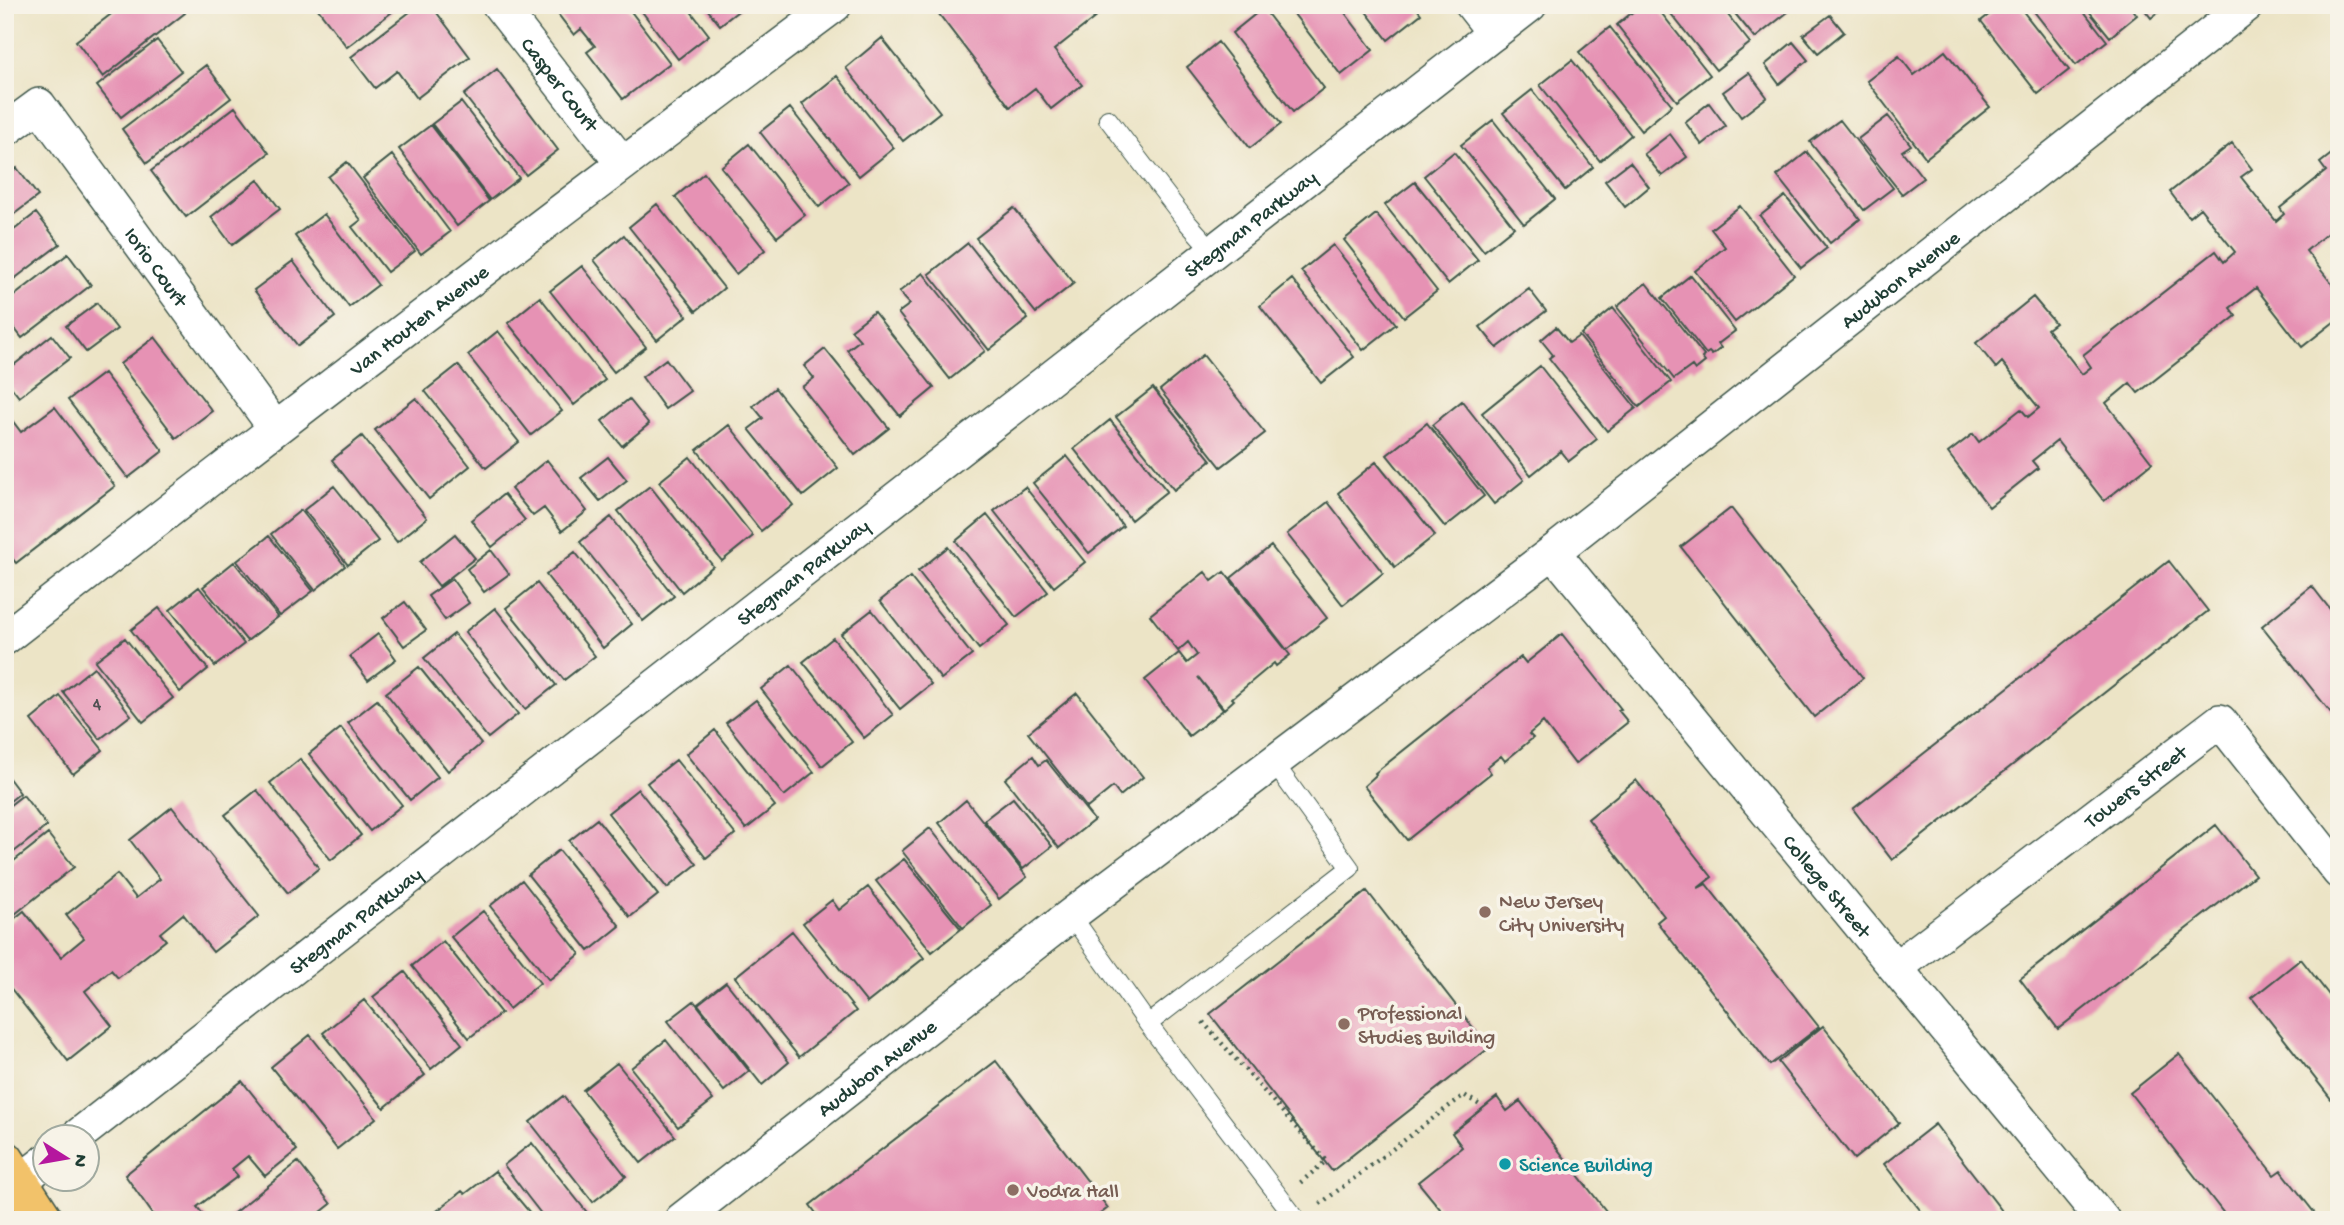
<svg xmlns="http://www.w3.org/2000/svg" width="2344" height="1225" viewBox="0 0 2344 1225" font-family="'Gochi Hand',sans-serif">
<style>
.building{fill:#e692b4}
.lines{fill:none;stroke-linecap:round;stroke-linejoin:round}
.service-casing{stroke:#3e564a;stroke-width:20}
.minor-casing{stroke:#3e564a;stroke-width:36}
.primary-casing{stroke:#3e564a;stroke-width:41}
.path{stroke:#3e564a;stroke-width:4.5;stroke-dasharray:2 5;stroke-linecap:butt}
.service{stroke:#fff;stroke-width:18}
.minor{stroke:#fff;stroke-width:33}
.primary{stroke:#f2c26a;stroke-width:38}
.education-dot{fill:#8d6e63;stroke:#f7f3e8;stroke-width:2.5}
.culture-dot{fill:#0f9aa8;stroke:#f7f3e8;stroke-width:2.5}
.labels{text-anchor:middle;stroke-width:7;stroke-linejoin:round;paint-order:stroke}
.number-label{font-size:18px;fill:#515254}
.street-label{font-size:21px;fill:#1f3d34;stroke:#f7f3e8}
.education-label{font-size:21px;fill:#785e54;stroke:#f7f3e8;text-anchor:start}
.culture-label{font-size:21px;fill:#0d838f;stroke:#f7f3e8;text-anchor:start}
</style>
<rect width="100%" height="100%" fill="#f7f3e8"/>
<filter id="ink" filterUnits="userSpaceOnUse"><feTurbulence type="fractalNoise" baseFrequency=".0143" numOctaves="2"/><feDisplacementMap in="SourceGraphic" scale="14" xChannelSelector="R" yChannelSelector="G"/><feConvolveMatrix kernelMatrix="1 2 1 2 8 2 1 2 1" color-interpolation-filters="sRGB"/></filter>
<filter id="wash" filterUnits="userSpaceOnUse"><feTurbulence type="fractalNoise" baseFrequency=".00686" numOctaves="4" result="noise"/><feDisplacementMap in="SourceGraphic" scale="28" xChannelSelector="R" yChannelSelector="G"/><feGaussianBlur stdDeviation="1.57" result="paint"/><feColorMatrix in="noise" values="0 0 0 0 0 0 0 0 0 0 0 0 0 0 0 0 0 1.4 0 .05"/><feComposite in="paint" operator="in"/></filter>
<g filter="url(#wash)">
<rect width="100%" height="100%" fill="#ece4c6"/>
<g id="blocks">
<path class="building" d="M123 5H179L185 13 103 77 76 41Z
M315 5H401L347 47Z
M419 5H431L470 57 417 98 397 71 375 88 351 57Z
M551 5H626L670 63 623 99 587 52 595 46 581 29 574 35Z
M637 5H686L709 35 678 59Z
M704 5H746L720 25Z
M932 5H1111L1054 50 1082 85 1051 109 1035 88 1010 107Z
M1287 5H1339L1373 50 1341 75Z
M1361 5H1414L1421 14 1388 40Z
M1641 5H1655L1710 75 1677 101 1617 25Z
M1664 5H1720L1750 43 1716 70Z
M1728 5H1783L1788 12 1755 38Z
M2001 5H2018L2069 70 2038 94 1981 21Z
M2029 5H2079L2107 41 2076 65Z
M2084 5H2130L2137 15 2110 37Z
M2141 5H2168L2151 18Z
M1263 8 1324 88 1293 112 1232 33Z
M1830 15 1844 32 1818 53 1803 35Z
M1610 27 1672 105 1641 131 1579 52Z
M882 38 940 112 903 141 846 68Z
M157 40 181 71 121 117 97 86Z
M1218 42 1281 124 1250 148 1187 67Z
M1793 42 1808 60 1779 84 1765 65Z
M1945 51 1990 107 1926 158 1867 81 1899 56 1914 75Z
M1572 60 1631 135 1600 161 1540 85Z
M206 65 231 98 147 163 122 129Z
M497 69 558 150 526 175 464 95Z
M1749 73 1767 97 1741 117 1723 92Z
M837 76 894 148 859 176 802 104Z
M1532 90 1593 167 1565 190 1503 113Z
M461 102 519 178 490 200 432 124Z
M1709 103 1726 126 1702 145 1685 122Z
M235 107 269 153 186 217 151 171Z
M790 108 849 183 819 207 760 132Z
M1888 116 1911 145 1902 151 1923 178 1902 194 1858 139Z
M1493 120 1555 199 1524 224 1461 145Z
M1840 120 1893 188 1864 210 1810 142Z
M431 125 489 201 457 226 399 149Z
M1670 134 1687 157 1662 176 1644 154Z
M2232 143 2252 169 2241 177 2276 221 2284 214 2280 208 2326 171 2320 163 2339 148V235L2337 236 2331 230 2306 251 2339 293V318L2302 347 2256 288 2230 308 2236 316 2138 393 2130 383 2106 403 2152 463 2104 501 2057 441 2032 461 2038 468 1989 507 1948 453 1973 434 1979 442 2021 409 2028 417 2039 408 2002 362 1996 368 1976 343 2033 297 2055 323 2047 329 2082 374 2091 367 2083 355 2216 251 2224 262 2235 252 2200 208 2189 217 2170 192Z
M749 144 805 215 777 237 721 167Z
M1454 152 1514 227 1484 251 1424 176Z
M1807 152 1860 219 1830 243 1777 176Z
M392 155 450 232 421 254 363 178Z
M347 162 415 251 387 272 352 227 361 220 328 177Z
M1630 162 1649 187 1625 207 1605 181Z
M17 168 38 196 5 221V177Z
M704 173 765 250 736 274 675 197Z
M258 180 280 209 232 245 211 217Z
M1415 182 1478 260 1448 284 1385 205Z
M1785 196 1827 248 1801 268 1760 216Z
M657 204 724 288 696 311 629 227Z
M1740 206 1794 275 1735 322 1695 271 1725 247 1711 229Z
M1014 208 1074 283 1036 313 976 238Z
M36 213 60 244 5 286V237Z
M324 214 378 285 349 307 295 236Z
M1376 214 1437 291 1404 317 1344 240Z
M624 235 687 316 657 340 594 260Z
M968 243 1028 319 989 350 929 274Z
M1333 245 1396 324 1363 350 1301 271Z
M68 254 91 285 22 338 5 316V303Z
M293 261 335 317 298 346 254 290Z
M582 266 646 347 614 372 550 291Z
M923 273 985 351 950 379 898 313 910 304 899 292Z
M1691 275 1735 331 1718 344 1721 348 1712 355 1709 352 1706 354 1662 298Z
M1292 279 1354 357 1321 383 1260 306Z
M1646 283 1704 356 1702 358 1705 362 1695 370 1692 366 1674 379 1617 307Z
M1529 289 1546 311 1497 348 1480 327Z
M540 297 605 380 574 405 508 323Z
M97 303 117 329 86 352 66 326Z
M1613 308 1671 382 1639 407 1581 334Z
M874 312 934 388 900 416 847 350 860 340 851 330Z
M1556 327 1569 343 1579 336 1636 408 1607 431 1549 358 1553 355 1541 340Z
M498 331 562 411 531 435 468 355Z
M52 335 70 358 19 397 5 379V372Z
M155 337 212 411 176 438 120 364Z
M825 349 889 428 855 455 802 387 814 378 804 366Z
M1203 355 1265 433 1221 467 1160 390Z
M666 359 690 391 665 409 642 377Z
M458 365 519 442 486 468 425 391Z
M1540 366 1597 439 1569 461 1561 451 1531 475 1482 413Z
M104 373 163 451 128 478 68 400Z
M775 388 838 468 803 496 749 429 763 418 753 406Z
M1153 388 1211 460 1174 490 1116 417Z
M416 398 470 466 429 499 375 430Z
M629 399 649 424 622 446 602 421Z
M1462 401 1524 480 1494 504 1432 425Z
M55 407 115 486 16 563 5 549V411L21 432Z
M1110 420 1167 491 1131 520 1074 449Z
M1427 423 1484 496 1445 527 1387 455Z
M729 425 793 505 761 531 697 450Z
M362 436 427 518 397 542 332 460Z
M1067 456 1123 526 1089 553 1033 483Z
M608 457 627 480 600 501 581 478Z
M690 457 753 536 722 561 659 482Z
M547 460 587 511 562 531 544 508 533 516 511 489Z
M1376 462 1435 535 1395 567 1338 493Z
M334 486 378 541 348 565 304 510Z
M650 486 713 566 682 592 618 511Z
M1025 487 1085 562 1054 587 994 511Z
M504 494 525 520 492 547 471 520Z
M1328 502 1383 573 1343 605 1287 534Z
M1731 508 1863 678 1814 717 1681 547Z
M301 510 345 566 315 590 271 534Z
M987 515 1048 592 1016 617 956 541Z
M611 517 674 596 643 621 580 542Z
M455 534 475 558 439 586 420 562Z
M269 536 313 591 280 616 237 561Z
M1271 546 1327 618 1287 650 1231 578Z
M948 547 1009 625 979 649 918 571Z
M491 550 509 574 484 592 467 569Z
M575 552 632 624 603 648 546 575Z
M2169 561 2208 611 1892 860 1853 809Z
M234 562 278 617 247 641 203 587Z
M1205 572 1212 581 1224 572 1290 655 1276 666 1274 663 1232 698 1234 700 1224 709 1198 677 1223 710 1189 736 1145 680 1179 653 1187 663 1197 655 1188 642 1178 651 1150 615Z
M910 577 972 655 941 679 880 601Z
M452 579 469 603 445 620 428 596Z
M537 583 595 656 564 680 506 608Z
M2312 586 2339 621V723L2262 626Z
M199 587 244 644 215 666 170 610Z
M405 602 426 630 404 646 383 618Z
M159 608 208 669 180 692 131 630Z
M495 608 556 685 525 709 465 632Z
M872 610 931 684 900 709 841 634Z
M378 634 396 659 368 680 350 656Z
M454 634 518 714 488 738 424 658Z
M1562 634 1621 709 1618 710 1628 722 1575 764 1543 722 1529 734 1533 738 1505 761 1501 756 1487 767 1491 773 1407 840 1364 786 1376 775 1375 773 1521 657 1526 663Z
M125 638 173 698 143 722 95 661Z
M833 638 893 715 864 738 803 662Z
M791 665 852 742 822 766 761 689Z
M94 667 131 715 100 739 63 692Z
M419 667 481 744 448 771 386 693Z
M1077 693 1143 777 1120 796 1113 787 1087 808 1028 733Z
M60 696 103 750 73 774 31 720Z
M377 700 438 777 410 800 348 723Z
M756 700 814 772 784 796 726 723Z
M341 728 402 805 370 831 309 754Z
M715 730 775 806 746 829 686 754Z
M1033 756 1039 765 1046 760 1094 820 1059 848 1005 779Z
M300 759 361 835 331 860 270 783Z
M676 760 735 834 706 858 647 783Z
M5 773 20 793 5 805Z
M1636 780 1712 877 1698 888 1706 884 1819 1027 1770 1065 1657 922 1664 916 1588 819Z
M638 789 697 864 667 888 608 813Z
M257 790 319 868 288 893 225 815Z
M23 795 47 826 5 859V809Z
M1013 798 1052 846 1023 869 984 820Z
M966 800 1027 877 999 899 939 823Z
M172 807 259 916 213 952 183 914 160 933 166 940 118 978 111 970 85 991 112 1026 68 1061 5 981V926L24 911 61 957 84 938 66 915 117 874 136 898 160 879 130 840Z
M597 819 658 895 630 917 569 841Z
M2216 825 2255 875 2058 1029 2020 979Z
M930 828 991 905 963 928 902 851Z
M48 834 74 867 5 922V868Z
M559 850 620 926 589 951 528 875Z
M904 859 961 929 932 952 876 881Z
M522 880 580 954 549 980 490 906Z
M868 887 924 958 867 1003 803 923 832 900 839 910Z
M1367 891 1489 1048 1332 1171 1210 1014Z
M483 911 540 983 509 1009 451 937Z
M792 931 856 1011 799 1057 735 977Z
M443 941 501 1013 469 1038 412 966Z
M2301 959 2339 1008V1109L2252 998Z
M405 972 462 1044 431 1069 373 997Z
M726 982 789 1062 762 1085 698 1004Z
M364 1000 425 1075 384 1108 323 1033Z
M694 1001 749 1071 724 1091 668 1021Z
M1823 1026 1899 1123 1854 1159 1778 1062Z
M310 1035 376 1118 337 1149 271 1067Z
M666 1040 713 1100 678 1127 631 1068Z
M2179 1054 2274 1175 2281 1170 2320 1220H2229L2130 1093Z
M996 1061 1108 1208 1092 1220H821L810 1205Z
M617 1063 675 1136 641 1163 583 1090Z
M242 1081 297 1150 265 1176 248 1156 232 1169 238 1176 197 1207 208 1220H157L125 1175Z
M563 1096 626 1176 593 1202 530 1122Z
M1497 1097 1507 1111 1520 1101 1613 1220H1449L1418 1182 1462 1147 1452 1133Z
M1935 1124 1953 1148 2009 1220H1928L1884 1164Z
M532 1143 593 1220H546L528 1197 504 1165Z
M298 1162 331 1204 311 1220H225Z
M495 1171 536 1220H436L432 1215 462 1191 465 1194Z"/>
</g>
</g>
<g filter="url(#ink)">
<use href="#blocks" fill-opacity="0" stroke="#3e564a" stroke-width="2"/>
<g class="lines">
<g class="service-casing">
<path id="service" d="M1108 119 1186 221 1213 251
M1071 915 1148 1024 1297 1220
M1148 1024 1350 868 1274 763"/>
</g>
<g class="minor-casing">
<g id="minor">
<path id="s1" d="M499 5 622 163"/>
<path d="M1472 5 1494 33"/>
<path id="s2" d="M5 130 39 105 275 428"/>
<path id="s3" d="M1553 552 2103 1220"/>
<path id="s4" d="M5 638C280 424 556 213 835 5"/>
<path id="s5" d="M1897 967 2220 721 2339 872"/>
<path id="s6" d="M75 1138 1530 5"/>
<path d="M19 1182 46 1161"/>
<path id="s7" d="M681 1220 1071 915 1553 552 2247 5"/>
</g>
</g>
<g class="primary-casing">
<path id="primary" d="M5 1160 44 1220"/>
</g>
<path class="path" d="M1203 1022 1326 1161 1300 1183
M1320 1204 1464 1095 1483 1107"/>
<use href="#service" class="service"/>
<use href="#minor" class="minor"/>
<use href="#primary" class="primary"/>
</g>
</g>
<g class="education-dot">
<circle cx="1485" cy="912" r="7"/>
<circle cx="1344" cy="1024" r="7"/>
<circle cx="1013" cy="1190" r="7"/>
</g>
<circle class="culture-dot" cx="1505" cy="1164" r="7"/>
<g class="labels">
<g class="number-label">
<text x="97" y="709">4</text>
</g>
<g class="street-label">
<text dy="7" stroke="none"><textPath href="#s1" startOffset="100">Casper Court</textPath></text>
<text dy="7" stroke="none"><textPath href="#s6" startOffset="1489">Stegman Parkway</textPath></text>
<text dy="7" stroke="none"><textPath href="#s2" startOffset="242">Iorio Court</textPath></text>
<text dy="7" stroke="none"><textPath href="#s7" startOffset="1540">Audubon Avenue</textPath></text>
<text dy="7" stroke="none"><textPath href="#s4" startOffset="522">Van Houten Avenue</textPath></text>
<text dy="7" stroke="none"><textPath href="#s6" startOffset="922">Stegman Parkway</textPath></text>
<text dy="7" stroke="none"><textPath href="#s5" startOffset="299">Towers Street</textPath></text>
<text dy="7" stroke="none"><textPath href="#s3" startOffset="432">College Street</textPath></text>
<text dy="7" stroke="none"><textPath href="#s6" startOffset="355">Stegman Parkway</textPath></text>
<text dy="7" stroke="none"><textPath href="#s7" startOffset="248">Audubon Avenue</textPath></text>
</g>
<g class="education-label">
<text x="1499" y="907">New Jersey<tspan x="1499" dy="24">City University</tspan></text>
<text x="1358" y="1019">Professional<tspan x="1358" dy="24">Studies Building</tspan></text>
<text x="1027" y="1197">Vodra Hall</text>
</g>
<g class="culture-label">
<text x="1519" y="1171">Science Building</text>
</g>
</g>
<rect width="2344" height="1225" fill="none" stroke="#f7f3e8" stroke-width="28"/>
<g transform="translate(66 1158) rotate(101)"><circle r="33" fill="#f7f3e8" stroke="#a1aaa0" stroke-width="2"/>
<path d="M0-5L12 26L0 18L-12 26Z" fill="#b5179e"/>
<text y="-10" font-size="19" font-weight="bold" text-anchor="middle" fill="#1f3d34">N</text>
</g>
</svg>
